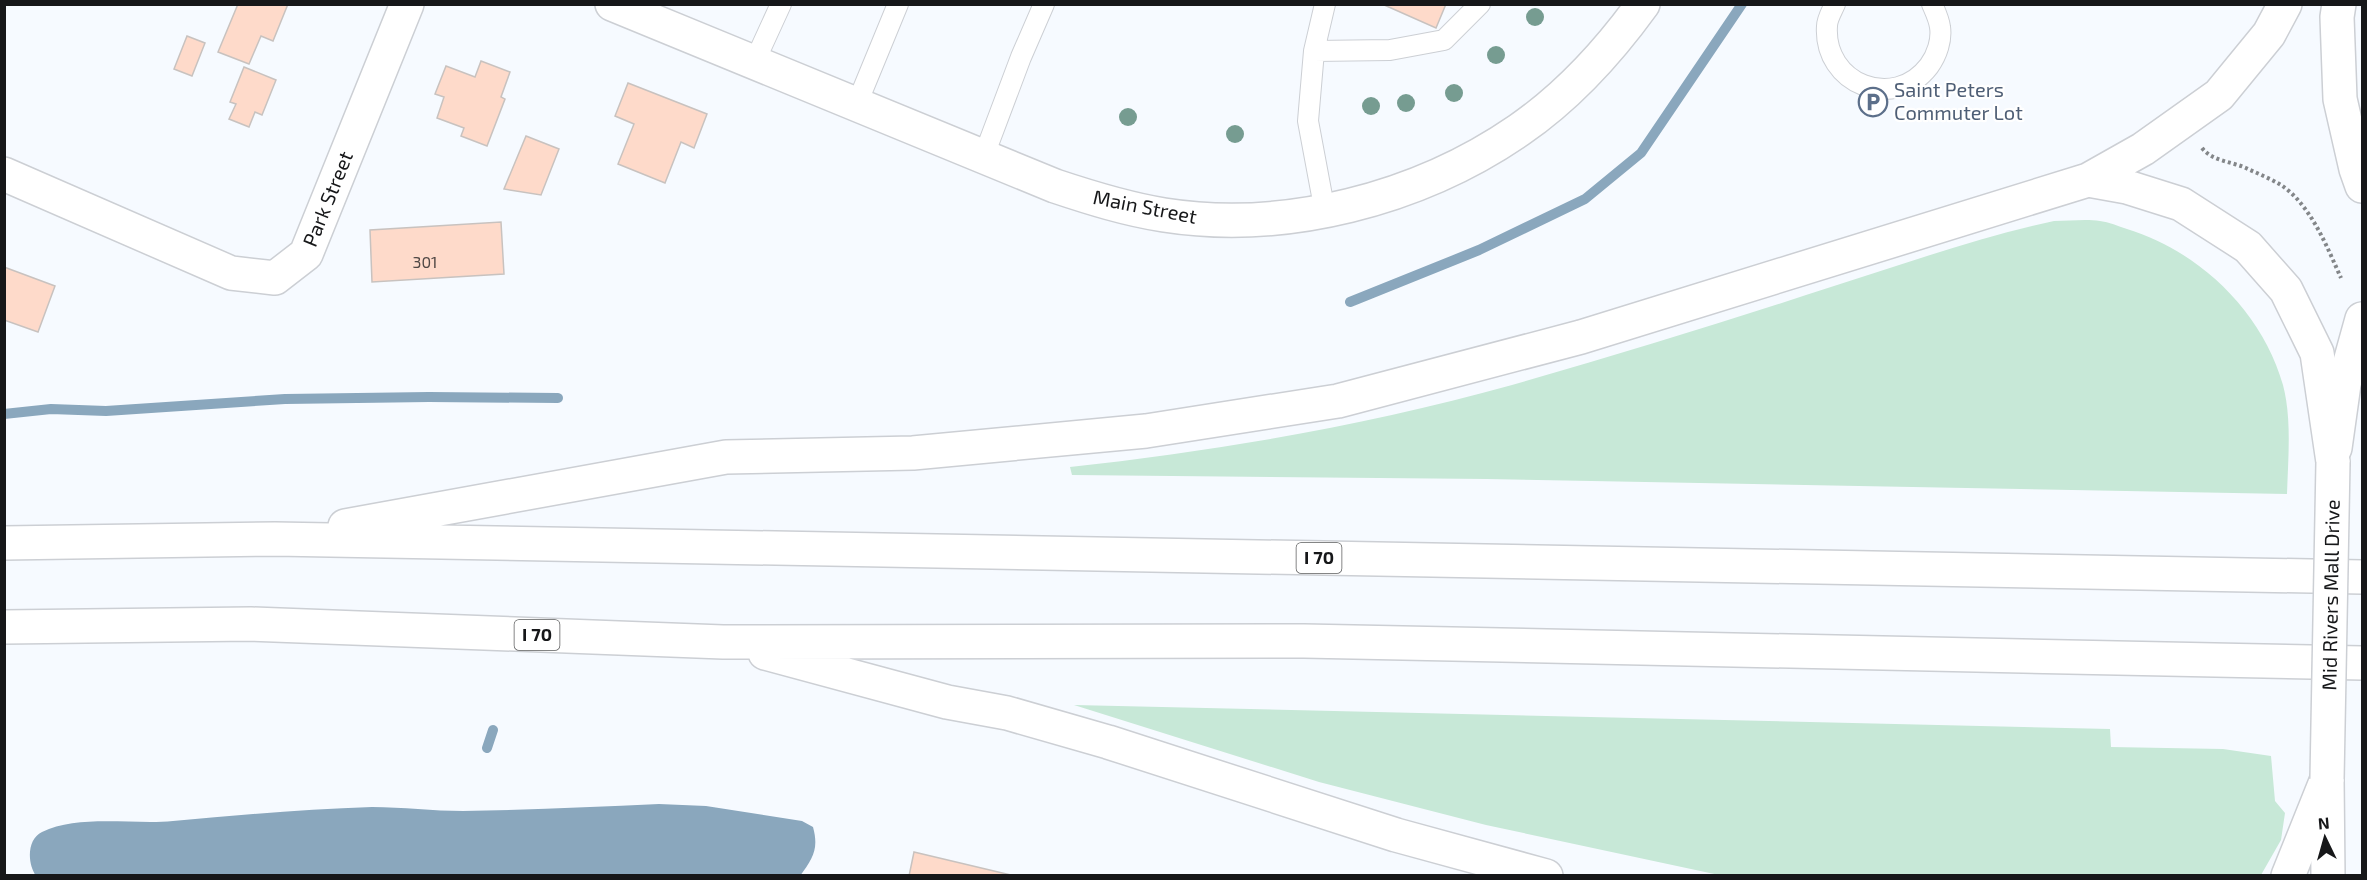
<svg xmlns="http://www.w3.org/2000/svg" width="2367" height="880" viewBox="0 0 2367 880" font-family="'Exo 2',sans-serif">
<style>
.green{fill:#c7e8d7}
.water{fill:#8aa7bd}
.lines{fill:none;stroke-linecap:round;stroke-linejoin:round}
.stream{stroke:#8aa7bd;stroke-width:10}
.building{fill:#fedaca;stroke:#c8c2bf;stroke-width:1.5}
.service-casing{stroke:#cccfd4;stroke-width:22}
.minor-casing{stroke:#cccfd4;stroke-width:36}
.tertiary-casing{stroke:#cccfd4;stroke-width:36}
.primary-casing{stroke:#cccfd4;stroke-width:36}
.motorway-casing{stroke:#cccfd4;stroke-width:36}
.path{stroke:#838689;stroke-width:4;stroke-dasharray:3 3;stroke-linecap:butt}
.service{stroke:#fff;stroke-width:20}
.minor{stroke:#fff;stroke-width:33}
.tertiary{stroke:#fff;stroke-width:33}
.primary{stroke:#fff;stroke-width:33}
.motorway{stroke:#fff;stroke-width:33}
.primary-bridge-casing{stroke:#cccfd4;stroke-width:36;stroke-linecap:butt}
.primary-bridge{stroke:#fff;stroke-width:33}
.tree{fill:#769c91}
.labels{text-anchor:middle;stroke-width:4.5;stroke-linejoin:round;paint-order:stroke}
.number-label{font-size:16px;fill:#504845}
.shield{fill:#fff;stroke:#5c5d5e;stroke-width:1.5}
.shield-label{font-size:18px;font-weight:bold;fill:#161719}
.service-label{font-size:20px;fill:#4e5e75;stroke:#fff;text-anchor:start}
.street-label{font-size:20px;fill:#161719;stroke:#fff}
</style>
<rect width="100%" height="100%" fill="#f6faff"/>
<path class="green" d="M2054 221C2069 221 2086 219 2100 221 2109 222 2118 226 2127 229 2199 251 2262 311 2283 385 2292 419 2288 459 2287 494L1487 479 1072 475 1070 467C1218 451 1368 425 1512 385 1620 354 1727 321 1834 286 1907 263 1979 237 2054 221Z
M1074 705 2110 729 2111 747 2223 749 2271 756 2275 801 2285 813 2281 840 2261 875H1719L1486 825 1319 782Z"/>
<path class="water" d="M659 804 706 806 802 821 813 827C819 849 813 858 800 876H36C27 863 27 839 42 832 78 814 134 825 173 821 239 815 305 809 372 807 403 807 433 811 463 811 528 810 594 807 659 804Z"/>
<g class="lines">
<path class="stream" d="M1350 302 1479 250 1585 199 1641 153 1742 4
M4 414 51 409 106 411 285 399 429 397 558 398
M487 748 493 730"/>
</g>
<path class="building" d="M238 4H288L273 41 261 36 249 64 218 52Z
M1382 4H1446L1436 28Z
M187 36 205 43 192 76 174 69Z
M481 61 510 72 501 97 505 99 487 146 461 136 464 128 437 118 444 97 435 94 446 66 475 77Z
M244 67 276 80 262 115 255 112 249 127 229 119 236 104 230 102Z
M628 83 707 114 694 148 681 142 665 183 618 164 634 124 615 116Z
M526 136 559 149 541 195 504 189Z
M501 222 504 274 372 282 370 230Z
M4 267 55 286 38 332 4 320Z
M914 852 1015 876H909Z"/>
<g class="lines">
<g class="service-casing">
<path id="service" d="M1325 4 1314 51 1308 121 1325 212
M1835 4C1832 11 1827 19 1827 26 1823 84 1894 112 1929 66 1937 55 1942 40 1940 27 1939 19 1935 11 1932 4
M1314 51 1390 50 1444 40 1480 4
M754 63 781 4
M856 106 898 4
M983 158 1021 57 1044 4"/>
</g>
<g class="minor-casing">
<path id="minor" d="M4 174 231 273 275 278 306 254 407 4"/>
</g>
<g class="tertiary-casing">
<path id="tertiary" d="M612 4 1055 186C1091 198 1126 209 1164 215 1285 234 1419 199 1519 130 1567 97 1609 51 1643 4"/>
</g>
<g class="primary-casing">
<path id="primary" d="M2339 4 2337 17 2340 99 2356 169 2362 186
M2335 448 2344 384 2362 319
M2327 779 2328 876"/>
</g>
<g class="motorway-casing">
<path id="motorway" d="M2088 180 2127 187 2181 204 2248 247 2286 290 2317 353 2333 462
M345 526 726 457 913 453 1146 431 1338 401 1581 337 2088 180 2143 149 2219 95 2269 34 2285 4
M4 543 275 539 2362 577
M4 627 251 624 723 642 1304 641 2362 663
M765 653 947 702 1007 713 1108 742 1396 835 1546 876
M2288 876 2327 779"/>
</g>
<path class="path" d="M2202 148C2213 162 2232 161 2248 169 2259 174 2271 179 2281 185 2311 205 2327 247 2341 278"/>
<use href="#service" class="service"/>
<use href="#minor" class="minor"/>
<use href="#tertiary" class="tertiary"/>
<use href="#primary" class="primary"/>
<use href="#motorway" class="motorway"/>
<g class="primary-bridge-casing">
<path id="primary-bridge" d="M2327 779 2333 462"/>
</g>
<use href="#primary-bridge" class="primary-bridge"/>
</g>
<g class="tree">
<circle cx="1535" cy="17" r="9"/>
<circle cx="1496" cy="55" r="9"/>
<circle cx="1454" cy="93" r="9"/>
<circle cx="1406" cy="103" r="9"/>
<circle cx="1371" cy="106" r="9"/>
<circle cx="1128" cy="117" r="9"/>
<circle cx="1235" cy="134" r="9"/>
</g>
<defs>
<g id="parking-ring" transform="scale(1.5)"><circle r="9.5" fill="#fff" stroke="#5c6f8a" stroke-width="1.5"/><path d="M-3.5-5.5H1a3.5 3.5 0 0 1 0 7H-1V5.5H-3.5ZM-1-3.4V-.6H.8a1.4 1.4 0 0 0 0-2.8Z" fill="#5c6f8a"/></g>
</defs>
<g fill-rule="evenodd">
<use href="#parking-ring" x="1873" y="102"/>
</g>
<g class="labels">
<g class="number-label">
<text x="425" y="268">301</text>
</g>
<g class="shield">
<rect x="1296.5" y="543" width="45" height="30" rx="4.5"/>
<rect x="514.5" y="620" width="45" height="30" rx="4.5"/>
</g>
<g class="shield-label">
<text x="1319" y="564">I 70</text>
<text x="537" y="641">I 70</text>
</g>
<g class="service-label">
<text x="1894" y="97">Saint Peters<tspan x="1894" dy="23">Commuter Lot</tspan></text>
</g>
<g class="street-label">
<text transform="translate(328 199) rotate(-68)" y="7">Park Street</text>
<text transform="translate(1145 207) rotate(11)" y="7">Main Street</text>
<text transform="translate(2331 595) rotate(-89)" y="7">Mid Rivers Mall Drive</text>
</g>
</g>
<rect width="2367" height="880" fill="none" stroke="#161719" stroke-width="12"/>
<g transform="translate(2325 838) rotate(355)" stroke="#ffffff" stroke-width="4.5" paint-order="stroke">
<path d="M0-4.5L10 22L0 15L-10 22Z" fill="#161719"/>
<text y="-9" font-size="16" font-weight="bold" text-anchor="middle" fill="#161719">N</text>
</g>
</svg>
